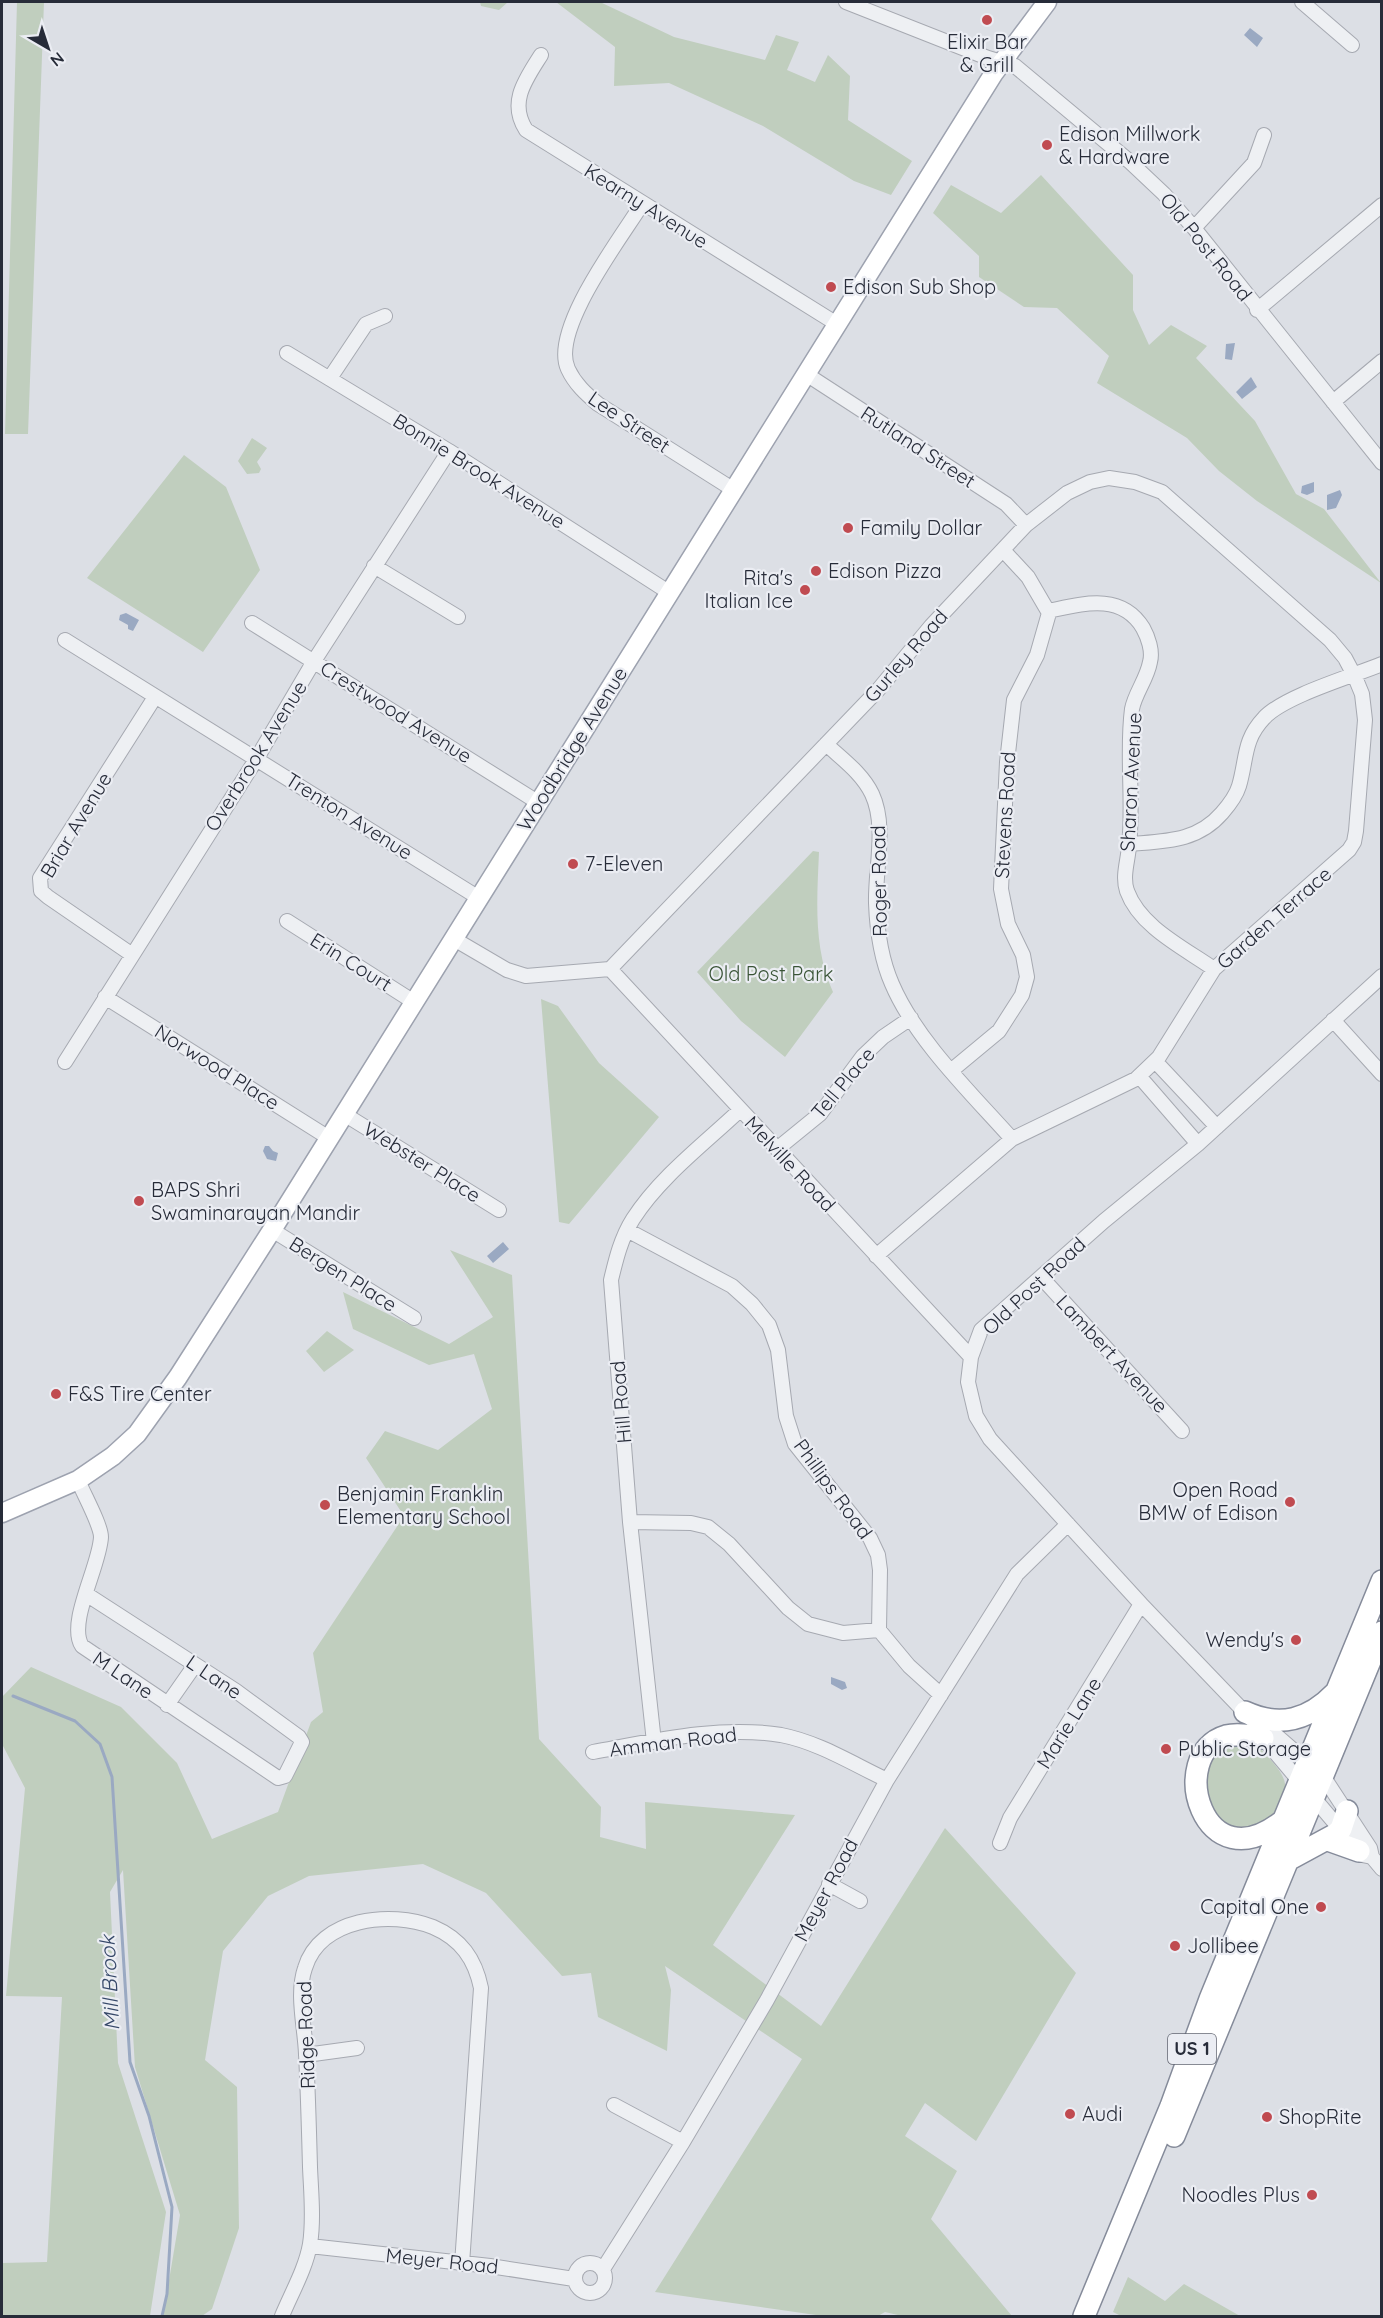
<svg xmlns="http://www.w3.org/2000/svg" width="1383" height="2318" viewBox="0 0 1383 2318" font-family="Quicksand,sans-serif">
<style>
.green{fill:#c0cebe}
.water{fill:#9aa9c2}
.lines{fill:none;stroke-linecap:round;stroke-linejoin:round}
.stream{stroke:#9aa9c2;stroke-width:3}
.minor-casing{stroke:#a6a9b1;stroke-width:16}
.major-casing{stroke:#9da2af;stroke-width:21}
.highway-casing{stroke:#858b9a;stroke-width:24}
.minor{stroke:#eef0f3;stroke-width:14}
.major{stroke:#fff;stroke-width:18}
.highway{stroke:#fff;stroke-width:21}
.poi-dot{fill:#c04b51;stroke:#ebedf3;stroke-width:2}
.labels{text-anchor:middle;stroke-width:4.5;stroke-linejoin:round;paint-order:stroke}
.shield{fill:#ebedf3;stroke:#626671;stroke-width:1.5}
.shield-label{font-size:18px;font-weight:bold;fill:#272c39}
.poi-label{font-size:20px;fill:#272c39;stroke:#ebedf3;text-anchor:start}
.street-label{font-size:20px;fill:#272c39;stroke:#ebedf3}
.park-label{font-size:20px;fill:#395436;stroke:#ebedf3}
.water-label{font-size:21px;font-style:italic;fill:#364869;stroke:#ebedf3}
</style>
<rect width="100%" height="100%" fill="#dcdfe5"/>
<path class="green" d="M17 2H44L28 434H5Z
M480 2H508L499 10 481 6Z
M556 2H600L674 37 765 60 776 35 799 42 787 70 815 82 828 55 850 76 848 120 912 161 891 195 854 181 763 126 669 83 614 86 615 47Z
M1041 175 1133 275V310L1149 345 1171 325 1207 346 1196 358 1255 421 1296 494 1324 509 1381 583 1257 501 1219 471 1187 438 1097 383 1109 356 1057 308 1024 307 979 277V256L933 213 951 185 1001 213Z
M252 438 267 448 257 462 261 469 259 473 247 474 238 461Z
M184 455 226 487 260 570 203 652 87 578Z
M813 851 819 852C817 899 813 948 833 992L785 1057 741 1021 697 972Z
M541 999 558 1006 599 1063 659 1117 569 1224 559 1222Z
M450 1250 512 1275 539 1739 601 1807 600 1837 646 1849 645 1802 795 1815 713 1945 821 2026 945 1828 1076 1973 976 2141 925 2103 905 2136 957 2171 931 2219 1012 2316H902L885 2312 878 2316H823L655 2292 802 2059 665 1966 671 1990 667 2051 598 2017 591 1973 562 1976 486 1893 423 1864 309 1876 268 1896 223 1951 205 2060 237 2087 239 2228 212 2309 202 2316H163L180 2215 135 2067 123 1870 110 1892 118 2063 166 2212 150 2316H2V2263L47 2262 62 1997 6 1996 25 1788 2 1744V1697L31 1667 121 1707 177 1763 212 1839 278 1812 311 1722 323 1712 313 1653 404 1516 366 1458 385 1431 438 1450 492 1409 474 1354 429 1365 353 1329 343 1292 449 1344 493 1317Z
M327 1331 354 1350 324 1372 306 1351Z
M1226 1742 1259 1747C1291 1781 1294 1786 1267 1827L1224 1828 1202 1796 1211 1756Z
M1128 2277 1165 2301 1184 2284 1240 2316H1121L1113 2312Z"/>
<path class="water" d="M1250 28 1263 38 1257 47 1244 35Z
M1235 343 1232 360 1225 359 1226 344Z
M1251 377 1257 387 1242 399 1236 392Z
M1314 482V492L1307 495 1301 493 1302 486Z
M1340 490 1342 495 1336 508 1327 510V495Z
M126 613 139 620 133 631 128 629V625L119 620 120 615Z
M265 1146H269L273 1151 278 1153 276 1161 267 1159 263 1151Z
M503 1242 509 1249 493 1263 487 1256Z
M831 1677 845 1682 847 1688 842 1690 831 1684Z"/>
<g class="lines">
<path class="stream" d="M13 1696 75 1721 100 1744 112 1777 130 2062 149 2116 172 2207 167 2294 162 2316"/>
<g class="minor-casing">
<path id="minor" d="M846 2 988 58 1015 66 1129 161 1164 194 1194 228 1382 463
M1302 2 1352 45
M541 55C526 79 508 102 526 130L837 324
M642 204C621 238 550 330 568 369 575 384 586 394 598 404L734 490
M1194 228 1254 163 1264 135
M1257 310 1382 205
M287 353 449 451 670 593
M806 374 1006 504 1026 525
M330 378 366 324 385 316
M1333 402 1382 361
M374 566 458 617
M1048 611C1082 604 1121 592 1143 628 1148 637 1153 651 1150 662 1147 679 1135 693 1132 709 1126 754 1134 801 1129 846 1128 861 1122 876 1127 891 1140 927 1184 948 1214 969
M252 623 539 803
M65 640 479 898
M826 744C842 759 862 773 872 794 887 826 875 869 876 903 877 930 881 959 892 984 916 1040 971 1093 1012 1139
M1130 844C1165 841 1197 842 1222 813 1229 805 1236 796 1239 786 1247 759 1243 740 1264 718 1284 696 1353 676 1382 664
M287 921 414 1002
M454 939 507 970 526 976 610 969 878 690 931 626 1026 525 1067 493 1090 482 1109 478 1135 482 1162 492 1330 640 1345 658 1355 677 1362 694 1365 720 1356 831 1354 842 1349 850 1214 969 1159 1057 1136 1079 1012 1139 876 1256
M131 954 48 897 41 891 40 878 155 697
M610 969 971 1357
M105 997 329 1138
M1333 1020 1382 1074
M1155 1061 1217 1127
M65 1062 257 758 314 661 449 451
M952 1070 999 1031 1022 995 1027 977 1023 955 1008 924 1001 889 1007 762 1014 700 1037 655 1049 613 1028 577 1003 550
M1139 1076 1198 1144
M344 1114 499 1210
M777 1149 820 1114 863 1056 883 1037 911 1018
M272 1230 414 1318
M627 1230 732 1286 752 1304 769 1325 778 1350 786 1416 795 1444 870 1538 878 1555 880 1570 879 1630 909 1666 941 1695
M1041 1277 1182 1431
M78 1480C83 1493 101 1525 101 1537 100 1565 67 1623 82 1646L278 1778 285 1776 302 1742 299 1737 236 1691 86 1594
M630 1522 691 1523 708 1527 729 1544 788 1608 808 1624 843 1633 879 1630
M167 1705 195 1665
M1256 1724 1269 1729 1323 1776 1370 1848 1372 1857 1382 1869
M654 1742 630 1522 611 1280C616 1259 621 1238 633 1219 660 1177 704 1144 740 1110
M593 1752C653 1741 720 1725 781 1735 818 1742 853 1764 887 1780
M1000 1843 1010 1818 1141 1604
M1372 1857 1362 1855 1263 1738 1256 1724 1141 1604 990 1439 976 1416 968 1382 971 1357 981 1330 1104 1221 1198 1144 1382 976
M829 1884 860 1901
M306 2055 357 2048
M614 2105 683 2142
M310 2246 490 2266 574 2279
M575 2278a15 15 0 1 1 30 0a15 15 0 1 1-30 0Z
M603 2269 683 2142 767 2000 887 1780 1017 1574 1068 1524
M282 2316C291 2294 306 2268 310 2244 314 2219 311 2192 310 2167 309 2130 308 2092 306 2054 305 2027 296 1994 305 1968 320 1918 391 1910 433 1927 461 1939 475 1959 481 1988L462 2264"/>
</g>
<g class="major-casing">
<path id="major" d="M2 1513 78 1480 113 1456 137 1434 178 1377 272 1230 994 73 1047 2"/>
</g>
<g class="highway-casing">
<path id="highway" d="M1245 1712C1280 1728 1309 1720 1335 1693
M1263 1738C1251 1736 1238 1733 1226 1736 1166 1753 1202 1888 1285 1819
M1328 1840 1359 1851
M1288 1860 1336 1834 1341 1829 1347 1811
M1174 2136 1382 1632
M1084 2316 1171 2106 1210 1999 1382 1581"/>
</g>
<use href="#minor" class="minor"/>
<use href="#major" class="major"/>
<use href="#highway" class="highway"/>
</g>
<g class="poi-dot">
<circle cx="987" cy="20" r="6"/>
<circle cx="1047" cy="145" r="6"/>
<circle cx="831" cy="287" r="6"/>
<circle cx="848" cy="528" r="6"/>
<circle cx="816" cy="571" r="6"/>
<circle cx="805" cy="590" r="6"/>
<circle cx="573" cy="864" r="6"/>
<circle cx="139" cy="1201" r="6"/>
<circle cx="56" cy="1394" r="6"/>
<circle cx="1290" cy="1502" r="6"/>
<circle cx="325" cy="1505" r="6"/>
<circle cx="1296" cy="1640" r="6"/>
<circle cx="1166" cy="1749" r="6"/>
<circle cx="1321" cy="1907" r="6"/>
<circle cx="1175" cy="1946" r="6"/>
<circle cx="1070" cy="2114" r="6"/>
<circle cx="1267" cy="2117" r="6"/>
<circle cx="1312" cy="2195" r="6"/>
</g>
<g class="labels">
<rect class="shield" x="1168" y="2034" width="48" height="30" rx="4.5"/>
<g class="shield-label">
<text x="1192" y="2055">US 1</text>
</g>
<g class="poi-label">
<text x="987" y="49" text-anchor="middle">Elixir Bar<tspan x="987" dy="23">&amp; Grill</tspan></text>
<text x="1059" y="141">Edison Millwork<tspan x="1059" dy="23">&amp; Hardware</tspan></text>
<text x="843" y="294">Edison Sub Shop</text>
<text x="860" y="535">Family Dollar</text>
<text x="828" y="578">Edison Pizza</text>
<text x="793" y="585" text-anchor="end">Rita's<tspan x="793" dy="23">Italian Ice</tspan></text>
<text x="585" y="871">7-Eleven</text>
<text x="151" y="1197">BAPS Shri<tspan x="151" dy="23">Swaminarayan Mandir</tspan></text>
<text x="68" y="1401">F&amp;S Tire Center</text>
<text x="1278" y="1497" text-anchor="end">Open Road<tspan x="1278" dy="23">BMW of Edison</tspan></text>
<text x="337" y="1501">Benjamin Franklin<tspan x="337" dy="23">Elementary School</tspan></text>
<text x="1284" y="1647" text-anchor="end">Wendy's</text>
<text x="1178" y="1756">Public Storage</text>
<text x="1309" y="1914" text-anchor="end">Capital One</text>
<text x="1187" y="1953">Jollibee</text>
<text x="1082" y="2121">Audi</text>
<text x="1279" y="2124">ShopRite</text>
<text x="1300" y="2202" text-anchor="end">Noodles Plus</text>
</g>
<g class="street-label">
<text transform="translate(646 206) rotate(32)" y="7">Kearny Avenue</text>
<text transform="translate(1206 247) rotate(51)" y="7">Old Post Road</text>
<text transform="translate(629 422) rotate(34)" y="7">Lee Street</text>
<text transform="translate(918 447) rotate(33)" y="7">Rutland Street</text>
<text transform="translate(479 471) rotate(32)" y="7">Bonnie Brook Avenue</text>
<text transform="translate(906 656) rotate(-49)" y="7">Gurley Road</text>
<text transform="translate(396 712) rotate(32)" y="7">Crestwood Avenue</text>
<text transform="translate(572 749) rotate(-58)" y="7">Woodbridge Avenue</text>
<text transform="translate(256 756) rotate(-58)" y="7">Overbrook Avenue</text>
<text transform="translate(1131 782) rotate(-87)" y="7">Sharon Avenue</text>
<text transform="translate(1005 815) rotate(-87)" y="7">Stevens Road</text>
<text transform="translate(349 816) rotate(32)" y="7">Trenton Avenue</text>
<text transform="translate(76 825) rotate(-59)" y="7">Briar Avenue</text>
<text transform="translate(879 881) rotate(-91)" y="7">Roger Road</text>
<text transform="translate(1274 918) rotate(-41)" y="7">Garden Terrace</text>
<text transform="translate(351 962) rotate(32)" y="7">Erin Court</text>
<text transform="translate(217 1067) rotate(32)" y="7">Norwood Place</text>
<text transform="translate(843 1083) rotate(-50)" y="7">Tell Place</text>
<text transform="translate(422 1162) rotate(32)" y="7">Webster Place</text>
<text transform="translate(790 1164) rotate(47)" y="7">Melville Road</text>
<text transform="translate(343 1274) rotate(32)" y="7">Bergen Place</text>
<text transform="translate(1034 1286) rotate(-43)" y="7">Old Post Road</text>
<text transform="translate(1112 1354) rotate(47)" y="7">Lambert Avenue</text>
<text transform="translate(621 1402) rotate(-95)" y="7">Hill Road</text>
<text transform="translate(833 1489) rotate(54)" y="7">Phillips Road</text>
<text transform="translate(123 1675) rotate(34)" y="7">M Lane</text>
<text transform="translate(214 1677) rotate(34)" y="7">L Lane</text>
<text transform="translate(1069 1723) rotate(-58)" y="7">Marie Lane</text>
<text transform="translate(673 1742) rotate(-7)" y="7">Amman Road</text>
<text transform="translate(826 1890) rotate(-62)" y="7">Meyer Road</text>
<text transform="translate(306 2035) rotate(-92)" y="7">Ridge Road</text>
<text transform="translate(442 2261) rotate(6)" y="7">Meyer Road</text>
</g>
<g class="park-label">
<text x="771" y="981">Old Post Park</text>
</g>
<g class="water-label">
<text transform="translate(110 1983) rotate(-93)" y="7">Mill Brook</text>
</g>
</g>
<rect width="1383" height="2318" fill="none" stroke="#272c39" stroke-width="6"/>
<g transform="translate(48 48) rotate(141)" stroke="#ebedf3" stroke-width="4.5" paint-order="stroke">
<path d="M0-4.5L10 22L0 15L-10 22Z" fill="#272c39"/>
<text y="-9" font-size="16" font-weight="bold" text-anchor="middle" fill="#272c39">N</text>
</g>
</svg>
